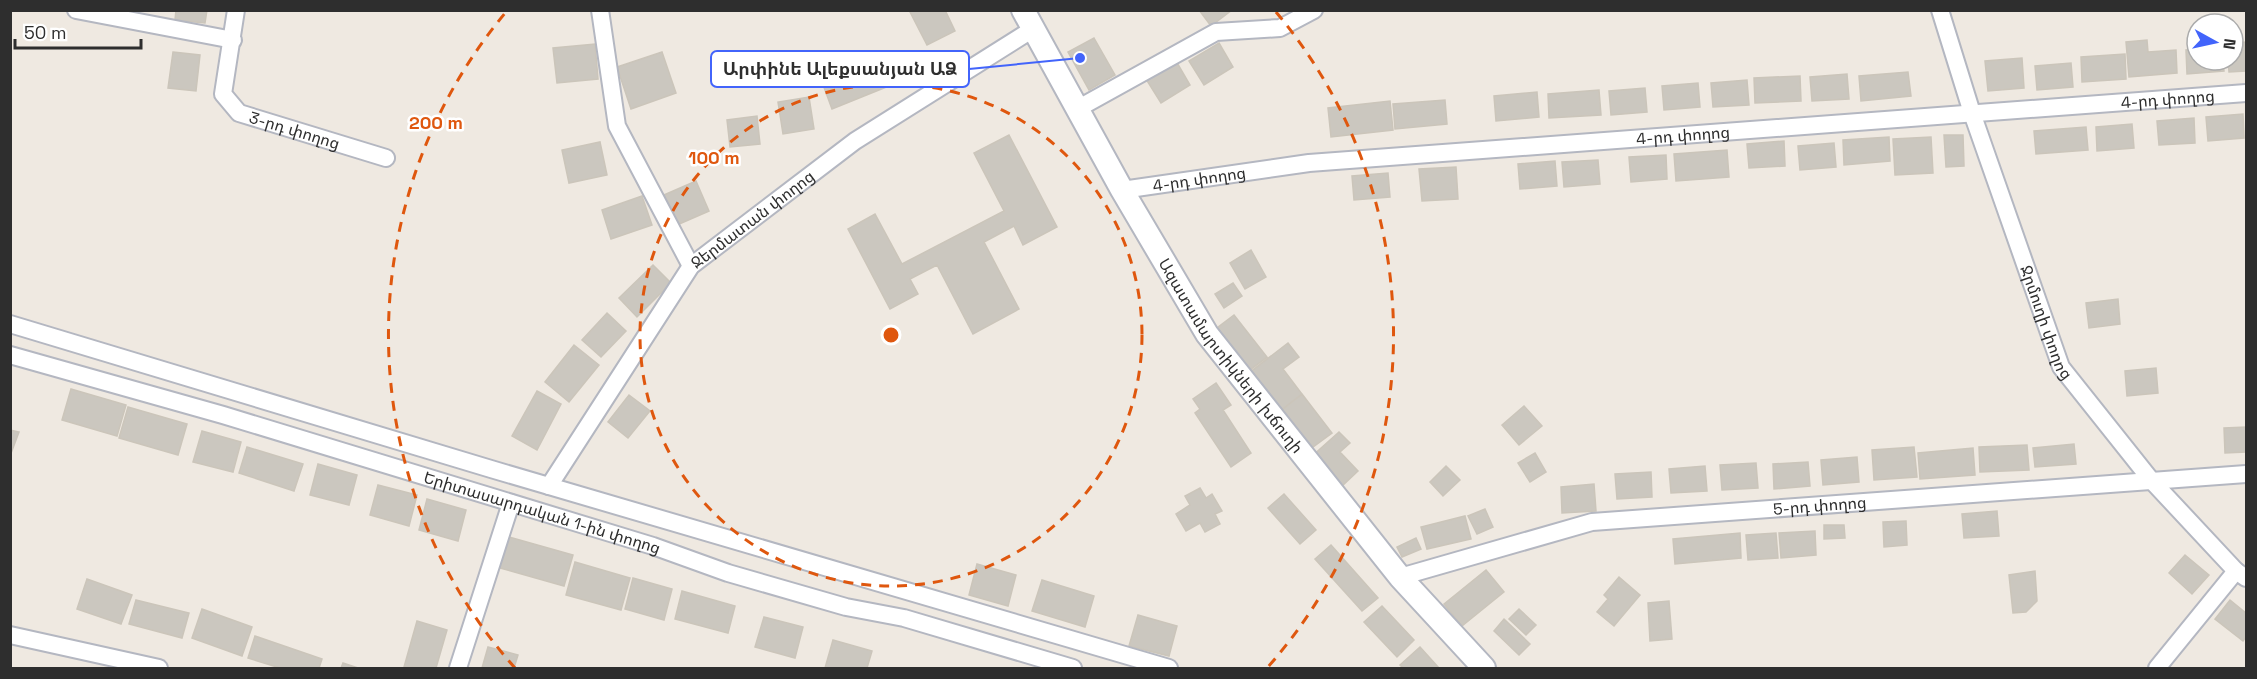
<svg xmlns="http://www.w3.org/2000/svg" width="2257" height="679" viewBox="0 0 2257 679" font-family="'Space Grotesk','Noto Sans Armenian',sans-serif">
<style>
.building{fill:#cbc7bf;stroke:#cbc5ba;stroke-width:1.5}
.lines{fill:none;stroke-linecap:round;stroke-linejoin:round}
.street-casing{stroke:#b4b7c1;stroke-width:20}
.secondary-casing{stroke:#b4b7c1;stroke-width:26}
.street{stroke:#fff;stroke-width:16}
.secondary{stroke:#fff;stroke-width:22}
.ring{fill:none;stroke:#df570e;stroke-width:3;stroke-dasharray:10 8}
.labels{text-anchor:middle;stroke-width:5;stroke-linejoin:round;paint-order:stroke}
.street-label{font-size:16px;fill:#2e2e2e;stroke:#fff}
.centre{fill:#df570e;stroke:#fff;stroke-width:3}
.ring-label{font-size:18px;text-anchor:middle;font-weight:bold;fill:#df570e;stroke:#fff;stroke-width:5;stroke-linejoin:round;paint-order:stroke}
.leader{fill:none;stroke:#4264fb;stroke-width:2}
.callout-dot{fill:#4264fb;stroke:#fff;stroke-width:2}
.callout{fill:#fff;stroke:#4264fb;stroke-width:2}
.callout-label{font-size:18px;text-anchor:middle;font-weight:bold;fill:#2e2e2e}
</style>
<rect width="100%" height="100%" fill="#efe9e1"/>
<path class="building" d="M176 10H207L205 23 175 20Z
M909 10H945L955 31 927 45Z
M1199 10H1232L1211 26Z
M1094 38 1115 75 1089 90 1068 52Z
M2147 40 2148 52 2176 50 2177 73 2129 77 2126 42Z
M2246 42V71L2229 72 2228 60H2233V43Z
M1219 43 1233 67 1204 85 1189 61Z
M595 44 598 79 557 83 553 48Z
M2197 49V60H2223L2224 71 2187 74 2186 50Z
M900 51 911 77 832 109 822 82Z
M173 52 200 55 196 91 168 88Z
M662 52 676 93 631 109 617 67Z
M2125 54 2126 79 2082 82 2081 57Z
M2022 58 2024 88 1988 91 1985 61Z
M1176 61 1190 85 1161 103 1146 79Z
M2071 63 2073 87 2037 90 2035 66Z
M1908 72 1911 96 1861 101 1859 76Z
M1847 74 1849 99 1812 101 1810 77Z
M1800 76 1801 101 1755 103 1754 78Z
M1747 80 1749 105 1713 107 1711 83Z
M1698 83 1700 107 1664 110 1662 86Z
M1645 88 1647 112 1611 115 1609 91Z
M1599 90 1601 115 1549 118 1548 94Z
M1537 92 1539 117 1496 121 1494 96Z
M809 97 814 129 783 134 778 102Z
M1445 100 1447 124 1395 129 1393 104Z
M1390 101 1393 130 1331 137 1328 108Z
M2243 114 2244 138 2208 141 2206 117Z
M757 116 760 144 730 147 727 120Z
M2194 118 2195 143 2159 145 2157 121Z
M2132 124 2134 148 2097 151 2096 127Z
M2086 127 2088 150 2036 154 2034 131Z
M1009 135 1057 227 1023 245 1014 226 984 242 1019 309 973 334 937 265 910 279 918 294 890 309 848 229 875 214 902 264 1004 211 974 153Z
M1944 135H1963L1964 166 1946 167Z
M1889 137 1890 161 1844 165 1843 140Z
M1931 137 1933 173 1895 175 1893 139Z
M1784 141 1785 166 1749 168 1747 144Z
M600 142 607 175 569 183 562 150Z
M1834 143 1836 167 1800 170 1798 146Z
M1727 150 1729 177 1676 181 1674 154Z
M1666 155 1667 179 1631 182 1629 157Z
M1598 160 1600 184 1564 187 1562 162Z
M1555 161 1557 186 1520 189 1518 164Z
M1456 167 1458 199 1422 201 1419 169Z
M1388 173 1390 197 1354 200 1352 176Z
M696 181 709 211 677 225 664 195Z
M642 196 652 225 611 239 602 210Z
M1251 250 1266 277 1245 289 1230 263Z
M653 265 671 283 637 317 619 298Z
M1233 283 1242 296 1224 308 1215 294Z
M2118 299 2120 324 2089 328 2086 303Z
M607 313 626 331 601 357 582 340Z
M1234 315 1267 357 1250 370 1217 328Z
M1288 343 1299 357 1283 369 1302 394 1279 412 1249 373Z
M574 345 599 365 569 402 545 382Z
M2156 368 2158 393 2127 396 2125 371Z
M1216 383 1231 405 1223 410 1251 453 1231 467 1195 413 1200 409 1193 399Z
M71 389 126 405 117 436 62 420Z
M537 391 561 404 537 450 512 436Z
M1302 394 1332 433 1309 450 1279 412Z
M629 395 650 411 628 438 608 422Z
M1524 406 1542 426 1519 445 1502 425Z
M128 407 187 424 178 455 119 438Z
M2246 427V452L2225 453 2224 428Z
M10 430 19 432 10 456Z
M202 431 241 442 233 472 193 462Z
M1339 432 1350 443 1340 452 1358 471 1340 488 1311 457Z
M2074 444 2076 464 2035 467 2033 448Z
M2027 445 2029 470 1980 472 1979 447Z
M247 447 303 464 294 491 239 473Z
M1914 447 1917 477 1874 480 1872 450Z
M1973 448 1975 475 1920 479 1918 453Z
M1535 453 1546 472 1530 482 1518 463Z
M1857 457 1859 482 1823 485 1821 460Z
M1808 462 1810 486 1774 489 1773 464Z
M1756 463 1758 488 1722 490 1720 465Z
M318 464 357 475 349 505 310 495Z
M1446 466 1460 480 1443 496 1430 482Z
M1705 466 1707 491 1671 493 1669 469Z
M1651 472 1652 497 1617 499 1615 474Z
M1594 484 1596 511 1562 513 1561 487Z
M378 485 417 495 409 526 370 515Z
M1200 488 1206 498 1212 494 1222 511 1215 514 1220 524 1205 532 1200 523 1186 531 1176 514 1190 505 1185 496Z
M1284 494 1316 530 1300 544 1268 508Z
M427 499 466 510 458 541 419 530Z
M1485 509 1493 527 1477 534 1468 516Z
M1997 511 1999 536 1964 538 1962 514Z
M1465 516 1471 539 1427 549 1421 527Z
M1906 521 1907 545 1884 547 1883 522Z
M1824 525H1844L1845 538 1824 539Z
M1815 531 1816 555 1781 558 1779 533Z
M1740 533 1741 558 1675 564 1673 539Z
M1776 533 1778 558 1748 560 1746 535Z
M509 537 573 555 564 586 500 568Z
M1416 538 1421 549 1402 557 1397 547Z
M1331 545 1378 598 1362 611 1315 559Z
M2185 555 2209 575 2192 594 2169 573Z
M575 562 630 578 621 610 566 595Z
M977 564 1016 575 1008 606 969 595Z
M1486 570 1504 592 1462 626 1444 604Z
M2035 571 2037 601 2026 612 2013 613 2009 575Z
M1619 577 1640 595 1614 626 1597 612 1608 599 1604 595Z
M633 578 672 589 664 620 625 609Z
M87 579 132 595 121 624 77 609Z
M1042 580 1094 596 1085 627 1032 611Z
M682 591 735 606 728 633 675 619Z
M136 600 189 613 182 638 129 624Z
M2230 600 2246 613V637L2243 641 2215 619Z
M1669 601 1672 639 1650 641 1648 603Z
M1382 606 1414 640 1397 657 1364 622Z
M202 609 252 627 242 656 192 638Z
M1519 609 1536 625 1526 635 1509 619Z
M1138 615 1177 626 1169 656 1129 646Z
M764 617 803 627 795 658 755 647Z
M1504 619 1530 644 1519 655 1494 631Z
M417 621 447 630 436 668 404 667Z
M255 636 322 659 319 668H280L248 658Z
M833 640 872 651 867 668H825Z
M488 647 518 655 514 668H482Z
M1420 647 1439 668H1403L1400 665Z
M343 663 358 668H341Z"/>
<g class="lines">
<g class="street-casing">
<g id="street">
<path d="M76 10 233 40"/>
<path id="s1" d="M236 10 223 94 239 113 386 158"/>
<path d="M600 10 617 126 691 266"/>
<path id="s2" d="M1940 10 1972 113 2061 367 2151 480 2236 571 2246 578"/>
<path d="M1077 109 1216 32 1280 28 1314 10"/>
<path id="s3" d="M1122 190 1309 163 2246 93"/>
<path d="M10 324 491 469 1169 668"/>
<path id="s4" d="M10 355 223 415 653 546 728 573 846 607 904 618 1073 668"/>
<path id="s5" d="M549 486 691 266 855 141 1033 29"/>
<path id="s6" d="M1400 577 1592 522 2246 474"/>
<path d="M10 635 159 668"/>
<path d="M458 668 511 503"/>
<path d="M2157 668 2236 571"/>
</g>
</g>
<g class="secondary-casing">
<g id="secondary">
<path id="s7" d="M1023 10 1122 190 1207 334 1400 577 1484 668"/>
</g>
</g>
<use href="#street" class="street"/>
<use href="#secondary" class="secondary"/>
</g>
<g class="ring">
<circle cx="891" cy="335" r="251"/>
<path d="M515 668A502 502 0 0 1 506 12M1276 12A502 502 0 0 1 1267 668"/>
</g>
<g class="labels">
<g class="street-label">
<text dy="6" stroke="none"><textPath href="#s3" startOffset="1050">4-րդ փողոց</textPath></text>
<text dy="6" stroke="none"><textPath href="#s1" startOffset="168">3-րդ փողոց</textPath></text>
<text dy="6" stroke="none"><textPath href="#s3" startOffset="564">4-րդ փողոց</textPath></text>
<text dy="6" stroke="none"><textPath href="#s3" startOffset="78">4-րդ փողոց</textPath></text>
<text dy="6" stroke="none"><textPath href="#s5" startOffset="339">Ջերմատան փողոց</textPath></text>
<text dy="6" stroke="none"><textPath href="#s2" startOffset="330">Ջրմուղի փողոց</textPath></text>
<text dy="6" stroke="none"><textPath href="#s7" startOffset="404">Ազատամարտիկների խճուղի</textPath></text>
<text dy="6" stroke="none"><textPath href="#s6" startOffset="428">5-րդ փողոց</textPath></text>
<text dy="6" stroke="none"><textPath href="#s4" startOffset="555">Երիտասարդական 1-ին փողոց</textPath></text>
</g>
</g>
<circle cx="891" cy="335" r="9" class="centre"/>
<g class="ring-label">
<text x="436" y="129">200 m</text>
<text x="714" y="164">100 m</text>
</g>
<path class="leader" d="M1080 58L969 69"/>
<circle class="callout-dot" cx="1080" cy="58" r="6"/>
<rect class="callout" x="711" y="51" width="258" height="36" rx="6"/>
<g class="callout-label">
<text x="840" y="75">Արփինե Ալեքսանյան ԱՁ</text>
</g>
<rect width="2257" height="679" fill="none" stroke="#2e2e2e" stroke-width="24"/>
<g transform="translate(2215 42) rotate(98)"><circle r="28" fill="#ffffff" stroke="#ababab" stroke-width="1.5"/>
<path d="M0-4.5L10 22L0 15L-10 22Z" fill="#4264fb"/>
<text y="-9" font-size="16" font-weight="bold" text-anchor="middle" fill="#2e2e2e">N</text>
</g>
<path d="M15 39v9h126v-9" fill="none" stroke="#2e2e2e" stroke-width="3"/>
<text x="24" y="39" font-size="18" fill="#2e2e2e" stroke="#ffffff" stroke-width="4.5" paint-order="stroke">50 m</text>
</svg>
